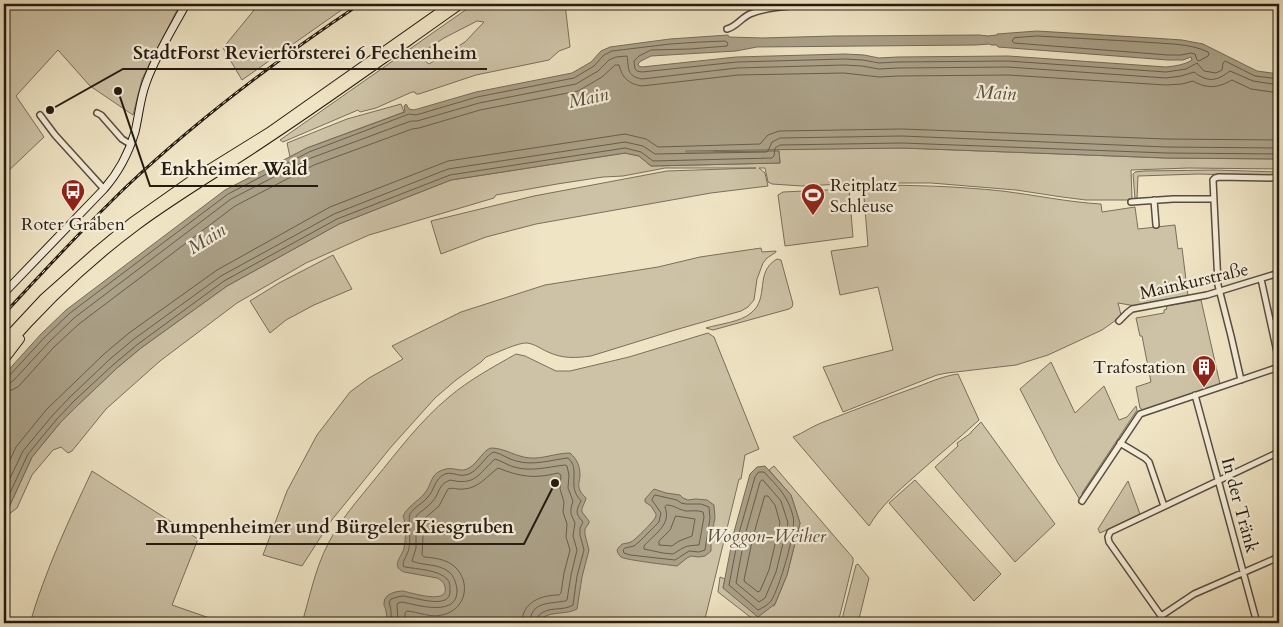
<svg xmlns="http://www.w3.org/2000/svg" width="1283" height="627" viewBox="0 0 1283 627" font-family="Cardo,serif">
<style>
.green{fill:#cdc2a6;stroke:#796f5c;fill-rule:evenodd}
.water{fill:#aaa087;stroke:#756b58;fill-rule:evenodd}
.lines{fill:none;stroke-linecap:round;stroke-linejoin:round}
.shore{stroke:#685e4c;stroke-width:1}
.street-casing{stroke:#584e3e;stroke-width:8}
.secondary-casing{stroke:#251c11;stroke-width:9}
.primary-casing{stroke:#251c11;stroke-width:10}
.street{stroke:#f5edd9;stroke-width:5}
.secondary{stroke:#f5edd9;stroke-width:7}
.primary{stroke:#efe4c4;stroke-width:8}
.rail-casing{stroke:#251c11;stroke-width:3}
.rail{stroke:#f5edd9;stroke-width:1;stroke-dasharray:4;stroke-linecap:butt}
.labels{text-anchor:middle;stroke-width:4.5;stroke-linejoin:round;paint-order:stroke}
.poi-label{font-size:18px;fill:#251c11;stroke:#f5edd9;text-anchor:start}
.street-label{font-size:18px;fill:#251c11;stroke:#f5edd9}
.water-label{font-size:19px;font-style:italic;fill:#5a5140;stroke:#f5edd9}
.leader{fill:none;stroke:#251c11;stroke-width:2}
.callout-dot{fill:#251c11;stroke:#f5edd9;stroke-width:2}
.callout-label{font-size:19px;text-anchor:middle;font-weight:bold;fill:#251c11;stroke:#f5edd9;stroke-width:4.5;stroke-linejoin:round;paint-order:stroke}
</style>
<rect width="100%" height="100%" fill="#efe4c4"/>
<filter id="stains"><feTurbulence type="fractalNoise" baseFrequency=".004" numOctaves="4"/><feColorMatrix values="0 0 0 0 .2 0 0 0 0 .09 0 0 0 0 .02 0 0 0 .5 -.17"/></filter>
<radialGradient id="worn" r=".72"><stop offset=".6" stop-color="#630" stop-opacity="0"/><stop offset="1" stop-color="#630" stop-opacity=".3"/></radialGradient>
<path class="green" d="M4 4H180L142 79 133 115 90 86 58 50 16 96 44 137 4 175Z
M259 4H350L242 80 223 48Z
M474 4H541L542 10 565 4 570 47 559 51 549 60 476 75 419 94H416L415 92H412L376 108 360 112 358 110 283 142 280 140ZM477 21 484 22 465 42 429 64 418 55 444 38Z
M401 104 404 112 307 148 290 157 287 143 347 119Z
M902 148 1166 158 1279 159V169L1189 168 1131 170 1132 198 1130 200H1086L1062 197 1016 190 931 183H863L802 186 772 184 768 182 765 168H759L765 173 768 186 711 193 536 224 486 237 441 254 431 221 534 196 667 171 756 168H665L623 176 603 177 557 184 496 195 494 198 369 235 306 263 237 303 160 361 106 409 72 451 68 453 61 447 53 450 32 475 17 508 4 518 32 457 60 423 78 405 117 368 141 348 227 286 339 224 451 180 625 153 639 156 651 166 780 163 779 151 714 152V150Z
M1214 170 1279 172V176L1198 174 1138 176 1137 199H1135L1133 174 1135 172 1144 171Z
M863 185C909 185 955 186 1002 191 1035 195 1067 202 1101 204L1102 212 1135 207 1138 229 1175 225 1178 249 1182 248 1188 296 1136 306 1118 303 1121 315 1116 320 1102 330 1048 355 1016 365 947 373 937 375 843 412 823 367 893 350 878 287 840 295 831 251 868 246Z
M849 189 853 237 785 246 778 195 783 192Z
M761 248 762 252 776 251V252L767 258 763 263 757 279 754 300 748 307 741 311 675 330 591 356C576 358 563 359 548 352 541 349 535 344 527 343 519 342 494 354 486 357L481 362 456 380 435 398 391 447 331 521 302 566 263 555 287 491 317 435 350 392 369 378 403 359 392 346 461 312 545 285 658 267 700 257Z
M333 255 352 289 314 305 286 320 270 333 250 301 279 283Z
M777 259 781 260 793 304 792 307 789 309 713 330 706 328C719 324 741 322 751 313 770 298 754 272 777 259Z
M1201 300 1220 384 1143 410 1140 408 1136 387 1151 382 1142 336H1140L1136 318 1164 313V310L1167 309 1166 306Z
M708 333 714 337 759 449 745 455 741 479H739L704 623H302C310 596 315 569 328 544 340 520 358 500 375 479 398 451 420 421 449 397 469 380 493 367 516 354L525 356 556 371H570L629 357Z
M1051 362 1075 413 1104 386 1119 420 1127 417 1136 406 1137 410 1082 493 1083 495 1080 500 1058 463 1020 389Z
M958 374 979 420C957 440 935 458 914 477 897 492 880 507 869 526L793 437C803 433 811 427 821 423 851 411 881 400 911 389 926 384 942 376 958 374Z
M981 422 1055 524 1015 562 935 467 958 446 957 443 971 433V432Z
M774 466 853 558V562L838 623H758L718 592 720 577 725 579 723 588 774 606 775 604 787 575 800 523 791 495 769 470Z
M92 471 198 539 172 605 224 623H30C45 571 69 520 92 471Z
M915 480 1001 574 974 601 889 503Z
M1128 481 1140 514 1100 533 1098 529Z
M858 564 869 578 858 623H841L856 565Z"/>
<path class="water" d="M1037 31 1152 38 1182 40 1203 44 1257 71 1279 74V159L1166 158 902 148 686 151V152L779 151 780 163 651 166 639 156 625 153 451 180 339 224 227 286 141 348 117 368 78 405 60 423 32 457 4 518V375L41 334 66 310 225 190 307 148 405 112 404 106 406 104 409 109 414 110 476 92 572 73 591 62 601 51 610 47 670 39 728 35 729 37 762 38 834 36 979 35 988 36 997 35V34ZM990 44 991 45H997L998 47 1168 60H1183L1191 57 1192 60C1184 65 1175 66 1166 67L1008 56 897 57 879 58 864 55 845 54 736 57 642 67 639 66 638 64 641 61 651 56 736 51 757 47 975 45Z
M491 448C505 448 516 457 530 458 543 459 556 453 570 453 577 459 580 466 580 475 580 480 578 483 579 488 580 492 583 495 586 498 585 504 581 507 582 512L589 521V523L585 529V535L589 550 582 577 577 609C566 615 552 611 542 618L541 623H387C387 619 387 615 386 611 385 606 384 608 384 603 384 594 396 591 403 591 412 593 449 605 445 587 444 582 441 580 437 578L404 572C390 566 402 557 404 548 406 541 406 522 403 516 408 506 417 502 424 494 433 484 429 473 446 469 455 467 461 473 469 468 478 463 483 450 491 448Z
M765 466 791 495 800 523 787 575 775 604 758 617 723 588 734 532 750 474 757 467Z
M654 489 666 493 680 495 683 498 688 500 696 499 707 500 714 505 715 518 711 537V551L705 556 699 557 691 556 687 558 677 566C669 565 625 560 621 557 618 554 618 553 617 550 623 541 623 545 631 542 634 541 654 521 655 518 656 517 656 515 656 514L651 506 645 502V499Z"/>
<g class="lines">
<path class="shore" d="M1037 36C1073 38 1109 40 1144 42 1165 44 1190 43 1208 52L1209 54 1208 56 1199 61 1197 60 1195 54 1191 53 1181 55H1168L1014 43 1012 41 1014 38Z
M4 377 9 376 44 338 70 313 228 194 309 152 409 114 416 115 477 97 574 78 594 66 604 55 612 51 670 44 701 42 725 41 728 43 727 46 690 49 651 50 639 56 634 61 635 69 637 71 642 72 737 62 845 59 863 60 879 63 897 62 1008 61 1166 72 1186 69 1197 63 1204 71 1216 73 1222 70 1223 63 1225 61 1255 76 1279 79
M4 384 10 383 14 380 49 342 74 318 231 199 311 158 411 121H417L479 103 576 84 598 71 609 60 616 57 627 56C629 68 626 76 642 79L737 68 844 65 862 66 879 69 898 68 1008 67 1166 78 1181 76 1194 72C1208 83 1217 81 1230 71L1253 81 1279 85
M4 391 12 390 19 386 54 347 79 324 235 206 314 165 412 129 419 128 480 110 578 91 602 77 615 65H619C622 78 629 84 642 86L738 75 844 73 879 77 898 76 1008 75 1166 85 1182 84 1193 81C1207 89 1218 88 1232 80L1251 89 1279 93
M759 472H764C778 487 788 496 793 516 797 530 779 589 771 601 768 605 762 608 758 610L729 585 739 533 755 477Z
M4 473 16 447 46 410 104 354 129 333 217 270 330 207 448 161 625 134 646 139 658 147 760 144 768 135 779 131 902 129 1166 139 1279 140
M763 480 781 501 788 523 776 572 765 598 759 602 736 583 745 535 760 482Z
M4 491 23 451 52 416 70 397 110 359 134 339 221 276 334 214 448 169 625 142 643 146 655 154 766 152 768 151 772 142 780 138 902 136 1166 147 1279 148
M655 495 677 500 681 503 686 504H701L709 507 710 518 705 550 699 552 689 551 675 560 630 555 624 553 623 550 625 548 634 546 640 541 659 522 661 513 652 500Z
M765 496H768L775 505 780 523 769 570 760 591 758 592 745 582 744 580 753 537Z
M667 505C674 505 679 510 686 511 692 511 697 510 703 512L704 517 699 545C684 546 686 546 673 554L663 553 644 549V546C654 534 672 525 665 507Z
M4 506 28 454 56 420 74 401 114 364 138 344 224 281 337 219 450 175 625 148 641 152 653 161 772 158 774 156 775 148 780 145 902 143 1166 153 1279 154
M676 516 695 519 692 536 679 541 672 546 659 545V541L670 530Z
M391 623V610L389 602 391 599C395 598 399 596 403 596 414 597 452 611 450 590 450 586 450 582 447 579 439 570 417 569 405 567L403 566C403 559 408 555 409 548 411 541 408 517 410 514 414 507 422 504 427 498 435 490 434 479 445 474 454 471 460 479 471 473 480 468 487 454 494 452 502 454 508 459 516 461 533 466 550 460 568 458 577 466 573 475 574 485 574 492 577 496 581 501 576 511 575 513 583 522L580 528V535L584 550 577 576 573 605C562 612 549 605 538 616L536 623
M398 623 397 605 398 603 402 602C417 605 459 618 457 589 456 583 454 576 449 572 438 563 423 566 412 561L416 548V516C421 511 427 508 432 502 440 494 437 485 450 480 476 486 478 474 495 459 502 461 507 465 514 467 531 472 547 467 565 465L567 466 569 475 568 488 573 501 571 508V514L575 523 573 536 577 550 571 575 567 600 565 601C550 604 530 601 530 623
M405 623V613L407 611C418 612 431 618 442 615 466 610 472 582 454 566 445 559 435 558 424 557L422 555 424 519 439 506 448 489C453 487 458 490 464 489 479 488 487 476 498 468 521 477 534 479 558 473L561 475 560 489 564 502 563 512 567 524 566 537 570 550 564 573 561 593 559 595C541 595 522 602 522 623"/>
<g class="street-casing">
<path id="street" d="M727 29C736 27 741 18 750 14 770 6 795 6 817 4
M97 113 101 115 122 139 130 144
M40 115 55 135 104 189
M1154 200 1156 225
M1131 202 1173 199H1214
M1261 279 1279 361
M1119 321 1127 313 1132 309 1207 295 1279 273
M1271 323 1279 322
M1241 380 1231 336 1218 285 1213 180 1215 178 1219 177 1279 178
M1195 395 1257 623
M1120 443 1145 458 1149 462 1164 506
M1276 453 1279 465
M1082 501 1140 414 1279 367
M1161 616 1194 594 1279 557
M1166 623 1109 542 1108 537 1110 532 1279 452"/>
</g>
<g class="secondary-casing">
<path id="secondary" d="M4 293 104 189C118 173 129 152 135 132 139 115 140 99 146 83 156 55 172 30 186 4"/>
</g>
<g class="primary-casing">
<path id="primary" d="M4 341 44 298 97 251 132 222 190 181 269 132 451 4
M4 350C42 306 89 261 136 226 179 194 225 168 269 138 334 95 397 49 461 4
M4 360 20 339"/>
</g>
<use href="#street" class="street"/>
<use href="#secondary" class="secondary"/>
<use href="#primary" class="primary"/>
<g class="rail-casing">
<path id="rail" d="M4 314C44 271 84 227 127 186 199 118 278 59 360 4"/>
</g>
<use href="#rail" class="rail"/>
</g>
<defs>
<g id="bus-pin" transform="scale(1.25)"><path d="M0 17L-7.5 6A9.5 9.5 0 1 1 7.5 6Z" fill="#8f2418" stroke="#f5edd9"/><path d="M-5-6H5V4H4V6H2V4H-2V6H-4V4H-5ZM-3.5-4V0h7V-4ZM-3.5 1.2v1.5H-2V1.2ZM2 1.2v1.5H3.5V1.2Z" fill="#fff"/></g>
<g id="stadium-pin" transform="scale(1.25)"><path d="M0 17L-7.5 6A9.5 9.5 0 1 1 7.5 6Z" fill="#8f2418" stroke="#f5edd9"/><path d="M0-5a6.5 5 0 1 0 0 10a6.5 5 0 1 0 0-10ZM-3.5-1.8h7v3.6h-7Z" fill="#fff"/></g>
<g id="building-pin" transform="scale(1.25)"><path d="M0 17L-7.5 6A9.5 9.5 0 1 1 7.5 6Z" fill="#8f2418" stroke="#f5edd9"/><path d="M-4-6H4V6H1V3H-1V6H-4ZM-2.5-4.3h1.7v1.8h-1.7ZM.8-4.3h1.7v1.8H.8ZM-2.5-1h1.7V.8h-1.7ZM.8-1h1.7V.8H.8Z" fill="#fff"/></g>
</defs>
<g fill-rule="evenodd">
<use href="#bus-pin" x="73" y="191"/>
<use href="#stadium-pin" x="813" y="195"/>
<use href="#building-pin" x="1204" y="367"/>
</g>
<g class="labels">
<g class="poi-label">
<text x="830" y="191">Reitplatz<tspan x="830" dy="21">Schleuse</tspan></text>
<text x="73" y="230" text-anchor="middle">Roter Graben</text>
<text x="1186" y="373" text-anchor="end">Trafostation</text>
</g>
<g class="street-label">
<text transform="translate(1194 281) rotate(-13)" y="6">Mainkurstraße</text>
<text transform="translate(1240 505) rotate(75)" y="6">In der Tränk</text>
</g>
<g class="water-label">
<text transform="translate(996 92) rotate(3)" y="7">Main</text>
<text transform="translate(588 97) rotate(-12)" y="7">Main</text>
<text transform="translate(206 238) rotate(-32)" y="7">Main</text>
<text x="766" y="542">Woggon-Weiher</text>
</g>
</g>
<path class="leader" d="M50 110L123 69H487M118 91L150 186H318M555 483L524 544H146"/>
<g class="callout-dot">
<circle cx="50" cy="110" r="5"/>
<circle cx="118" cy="91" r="5"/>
<circle cx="555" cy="483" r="5"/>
</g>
<g class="callout-label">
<text x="305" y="59">StadtForst Revierförsterei 6 Fechenheim</text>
<text x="234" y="175">Enkheimer Wald</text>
<text x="335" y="533">Rumpenheimer und Bürgeler Kiesgruben</text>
</g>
<rect width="1283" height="627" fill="none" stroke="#efe4c4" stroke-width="20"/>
<rect x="5" y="5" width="1273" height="617" fill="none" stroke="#251c11" stroke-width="2.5"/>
<rect x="10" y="10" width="1263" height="607" fill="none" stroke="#251c11"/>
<rect width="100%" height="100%" filter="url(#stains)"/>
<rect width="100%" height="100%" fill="url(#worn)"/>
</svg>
